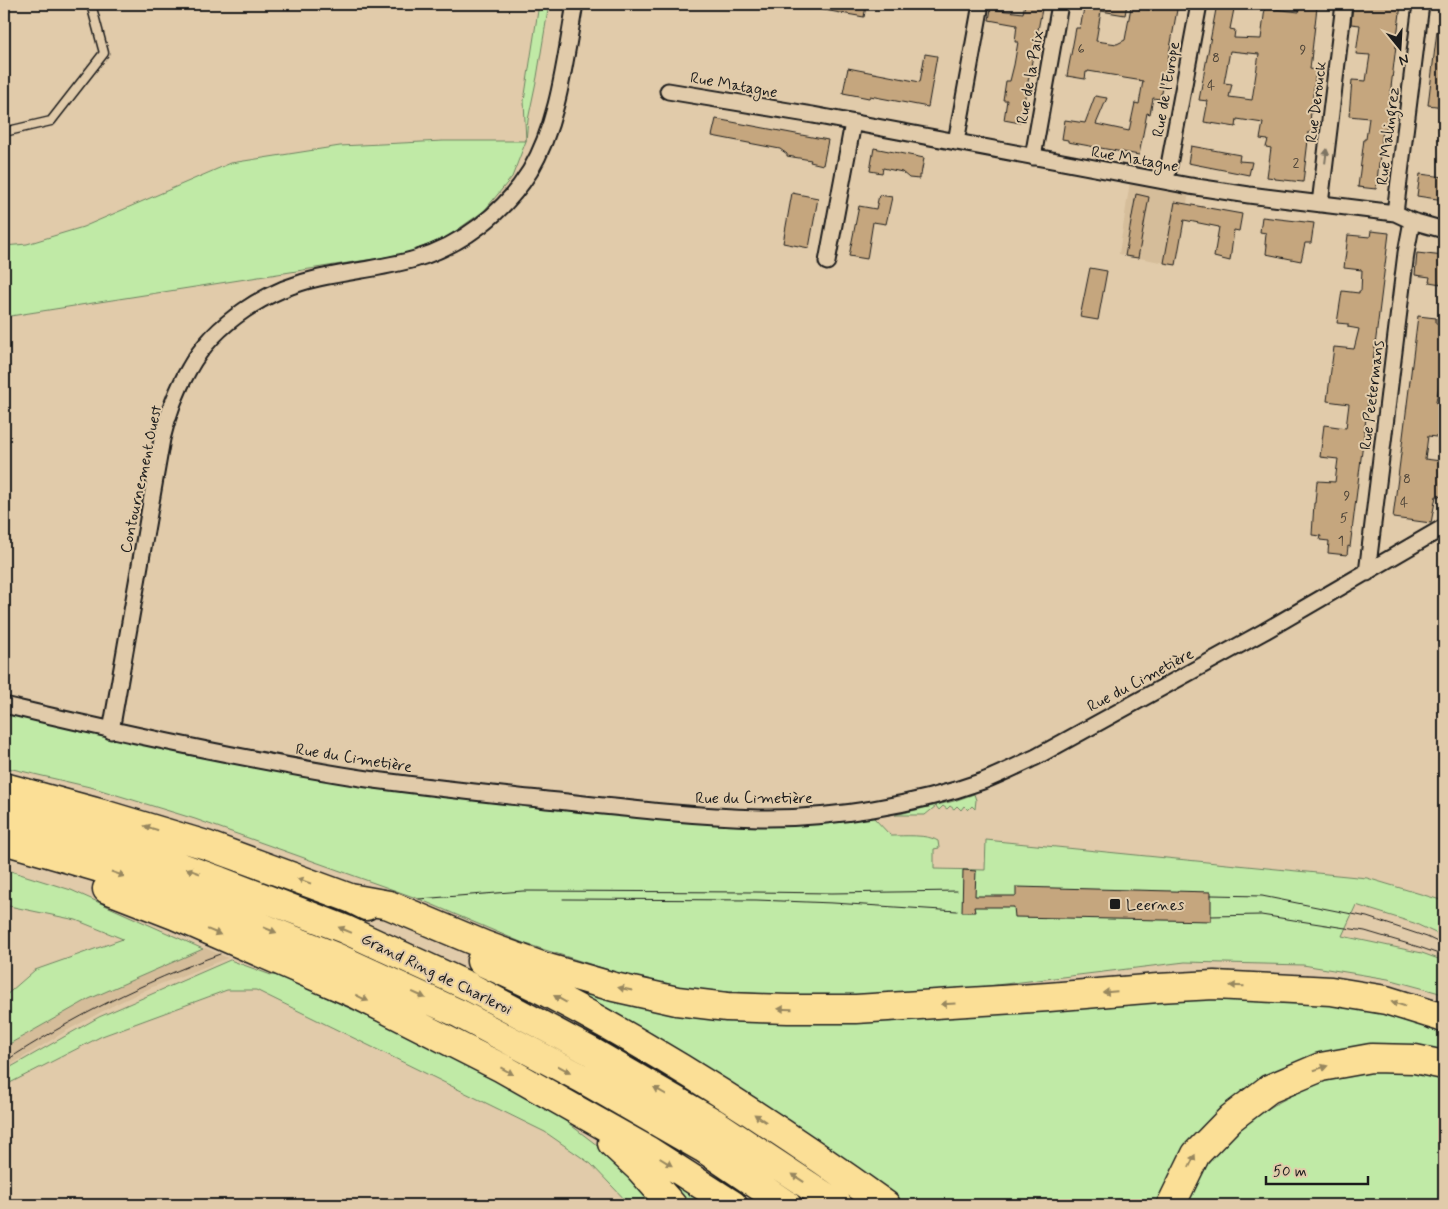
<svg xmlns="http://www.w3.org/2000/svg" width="1448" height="1209" viewBox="0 0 1448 1209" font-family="Mynerve,sans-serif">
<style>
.built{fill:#d5bd9a}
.green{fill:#c0eaa6;stroke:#6e8361}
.building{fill:#c5a67e;stroke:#1c1c1c;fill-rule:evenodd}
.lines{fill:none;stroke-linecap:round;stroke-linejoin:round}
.lane-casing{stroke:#1c1c1c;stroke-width:11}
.street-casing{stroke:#1c1c1c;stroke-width:19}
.highway-casing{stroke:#1c1c1c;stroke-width:31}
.lane{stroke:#e1cbaa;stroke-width:8}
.street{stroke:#e1cbaa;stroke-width:15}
.highway{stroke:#fbdf96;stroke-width:28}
.tram{stroke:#1c1c1c;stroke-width:1}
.oneway{fill:#7e7463}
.oneway2{fill:#97875f}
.poi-dot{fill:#1c1c1c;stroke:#e1cbaa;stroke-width:2}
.labels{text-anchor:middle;stroke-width:4;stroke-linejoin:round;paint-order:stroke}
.number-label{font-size:14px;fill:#463e34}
.street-label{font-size:16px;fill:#1c1c1c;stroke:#e1cbaa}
.poi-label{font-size:16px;fill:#1c1c1c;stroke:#e1cbaa;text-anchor:start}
</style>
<rect width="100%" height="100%" fill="#e1cbaa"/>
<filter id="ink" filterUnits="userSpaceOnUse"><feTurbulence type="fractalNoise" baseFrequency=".02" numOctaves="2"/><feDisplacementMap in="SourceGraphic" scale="10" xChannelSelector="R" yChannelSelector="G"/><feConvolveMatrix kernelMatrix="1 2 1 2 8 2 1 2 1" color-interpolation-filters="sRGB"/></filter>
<g filter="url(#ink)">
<path class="built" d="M1131 175 1190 186 1176 265 1119 254Z
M205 948 228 958 150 988 116 1004 66 1031 4 1069V1048L18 1039 93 996 178 958Z"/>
<path class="green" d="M539 4H549L537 77 528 120 526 141 512 177 484 211 447 237 405 254 4 317V246L27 244 83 227 231 163 340 146 443 141H526L524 101Z
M4 711 528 805 866 815 873 817 891 836C904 836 928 834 938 841L939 848 934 849V869L985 870 986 840 1367 878 1444 901V937L1414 923 1356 905 1342 936 1422 953 1444 961V995L1436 992 1388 979 1303 965 1185 962 980 987 849 999 666 988 523 943 419 899 195 819 94 788 4 767Z
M974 794 976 800 975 809 972 806 968 810 964 806 961 810 957 806 954 809 950 806 947 809 943 806 939 810 936 806 925 815H895L954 801Z
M4 869 71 890 203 949 89 999 4 1047V997L35 970 123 939 76 920 4 905Z
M230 960 271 975 280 976 392 1028 499 1082 559 1116 602 1149 634 1178 655 1205H630L591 1164 545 1132 256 990H227L102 1036 4 1086V1071L99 1017Z
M543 978 672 1009 1198 995 1358 1003 1444 1028V1057L1264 1087 1163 1205H908L893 1194Z
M1378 1070 1436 1074 1444 1077V1205H1183C1210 1150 1249 1114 1304 1090 1312 1086 1320 1081 1329 1079 1344 1075 1361 1073 1378 1070Z
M648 1166 712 1205H681Z"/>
<path class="building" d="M818 4H853L866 6 864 17 818 9Z
M1025 4H1043L1020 123 1004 120 1007 100H1003L1006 81H1010L1014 65 1018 42H1015L1017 25 989 20 991 9 1023 13Z
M1085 4H1127L1125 15 1101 11 1096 41 1117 44 1125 40 1131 7 1153 10 1154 4H1178L1162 93H1161L1160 99 1153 98 1150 114 1147 113 1139 155 1068 142V140L1062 139 1065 120 1085 123 1095 96 1107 98 1096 124 1129 131 1135 103 1139 104 1143 81 1118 77V76L1088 71V72H1086L1085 79 1067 76 1076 28H1080Z
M1217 4H1235L1230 29 1235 30 1234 38 1261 39 1265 8 1299 12 1300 5 1317 7 1310 69 1316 70 1310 121 1320 122 1319 133 1309 132 1303 182 1275 179V178L1267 177 1271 148 1266 147 1268 140 1260 139 1263 123 1237 119 1236 127 1204 122 1208 101 1199 100ZM1230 51 1259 54 1252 100 1229 97 1232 84 1224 83Z
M1353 4H1401L1386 129H1383L1376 189 1358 187 1364 139H1366L1369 118 1349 116 1352 80 1366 81 1370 55 1356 54 1360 25 1351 24Z
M1437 31 1444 32V107L1428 105Z
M925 54 937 56 928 107 870 96 869 98 843 93 848 68 920 82Z
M716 119 828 140 823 165 810 162 811 160 787 156V154L780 149 712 136Z
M1191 146 1240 155 1239 161 1252 162 1249 175 1188 163Z
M874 148 924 158 921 175H919V179L909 178 902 172 883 168 882 173 870 171Z
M1420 174 1444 177V200L1417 196Z
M792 193 818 198 809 248 783 243Z
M1136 194 1149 197 1138 258 1125 256Z
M879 195 892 197 886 224 873 222 867 259 849 256 859 206 876 209Z
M1175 202 1242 214 1239 231 1234 230 1230 261 1214 257 1219 227 1184 220 1176 265 1164 263Z
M1262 217 1314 223 1311 243H1305L1301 261 1266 254 1267 245H1265L1266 233 1260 232Z
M1371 231 1389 233 1350 547 1348 546 1347 555 1328 553 1329 541 1320 540 1321 536 1312 535 1314 503H1315L1317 481 1335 482 1338 459 1320 457 1324 425 1346 428 1349 404 1327 401 1334 347 1354 349 1359 329 1348 327V324L1337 323 1342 291 1359 293V291H1361L1362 270 1344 268 1348 235 1370 237Z
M1417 253 1444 256V276H1442L1441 284 1429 282 1430 277 1415 275Z
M1090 268 1107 271 1098 320 1080 317Z
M1418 316 1436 318V323L1440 324 1439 335H1444V382L1440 381 1436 402 1437 403V405H1444V438L1428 436 1425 459 1441 461 1440 467H1444V497L1436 496 1431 523 1393 518Z
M963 870 976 871 975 896H1016V887L1211 892V921L1015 917 1014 907H974L975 912H962Z"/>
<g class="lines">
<g class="lane-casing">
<path id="lane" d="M4 132 51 121 104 53 91 4"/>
</g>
<g class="street-casing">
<path id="street" d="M668 91 813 115 1190 186 1249 195 1395 213 1412 221 1444 230
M956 142 981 4
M1033 157 1060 4
M1166 181 1199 4
M1320 204 1344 4
M1395 213 1421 4
M827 262 853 123
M1367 573 1406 253 1412 221
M4 705C122 733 241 759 361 778 416 786 473 792 529 798 605 806 683 816 760 818 832 819 916 805 983 781 1001 774 1019 765 1036 757L1265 631 1444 527
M111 731 162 439C168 414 176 391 189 369 215 322 268 289 319 278 351 271 384 268 415 259 462 245 504 213 530 171 559 122 565 59 575 4"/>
</g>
<g class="highway-casing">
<path id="highway" d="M4 787 103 814 206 845 350 898 366 906
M4 811 117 844 220 881 344 929 470 987 592 1052 713 1122 838 1205
M4 840 107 870 212 907 336 957 460 1014 583 1079 703 1148 787 1205
M107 889 174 915 358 995 502 1068 649 1151 733 1205
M350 898 389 905 484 945 544 967 614 987 677 1001 727 1007 788 1009H856L1049 997 1158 988 1214 985 1331 991 1386 1000 1444 1018
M481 961C504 972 527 982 550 994 667 1055 779 1128 886 1205
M612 1143 639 1168 672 1205
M1171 1205 1196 1154 1231 1118 1269 1089 1321 1067 1371 1058 1415 1059 1444 1065"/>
</g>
<use href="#lane" class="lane"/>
<use href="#street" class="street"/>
<use href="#highway" class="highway"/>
<path class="tram" d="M1211 895 1262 896 1367 917 1427 937 1444 945
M419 899 523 891 755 892 832 893 957 891
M563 899 756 900 833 903 957 911
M1211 916 1261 915 1365 931 1422 948 1444 956
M4 1062C71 1018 144 982 220 954"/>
</g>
<defs><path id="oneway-solid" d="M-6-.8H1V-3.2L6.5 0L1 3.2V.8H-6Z" transform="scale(1.25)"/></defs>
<use class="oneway" href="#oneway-solid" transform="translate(1326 156) rotate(-83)"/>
<g class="oneway2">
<use href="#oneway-solid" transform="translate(151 828) rotate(-163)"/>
<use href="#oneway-solid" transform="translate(193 871) rotate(-160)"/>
<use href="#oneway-solid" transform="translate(118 874) rotate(19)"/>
<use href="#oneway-solid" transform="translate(304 881) rotate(-160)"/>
<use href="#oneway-solid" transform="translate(270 930) rotate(22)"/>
<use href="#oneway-solid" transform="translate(345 930) rotate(-157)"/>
<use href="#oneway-solid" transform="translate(214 932) rotate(23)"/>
<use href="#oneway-solid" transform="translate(1237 986) rotate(-178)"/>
<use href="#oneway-solid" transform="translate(625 989) rotate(-168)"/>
<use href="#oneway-solid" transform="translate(1110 992) rotate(175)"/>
<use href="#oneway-solid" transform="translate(419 995) rotate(25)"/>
<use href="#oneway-solid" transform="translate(362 998) rotate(26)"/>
<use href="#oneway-solid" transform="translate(560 999) rotate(-151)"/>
<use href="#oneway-solid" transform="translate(948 1004) rotate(176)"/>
<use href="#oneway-solid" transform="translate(1398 1004) rotate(-163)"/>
<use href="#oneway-solid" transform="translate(785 1009) rotate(-178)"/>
<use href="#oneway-solid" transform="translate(1321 1068) rotate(-17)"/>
<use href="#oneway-solid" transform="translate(564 1069) rotate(28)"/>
<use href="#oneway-solid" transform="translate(507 1071) rotate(29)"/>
<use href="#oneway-solid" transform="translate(660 1091) rotate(-150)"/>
<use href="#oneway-solid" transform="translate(760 1118) rotate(-146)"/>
<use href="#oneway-solid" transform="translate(1192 1161) rotate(-64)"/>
<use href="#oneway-solid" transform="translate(666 1162) rotate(32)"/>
<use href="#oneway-solid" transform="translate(798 1178) rotate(-146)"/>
</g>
</g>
<rect class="poi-dot" x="1109" y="898" width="12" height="12" rx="2.5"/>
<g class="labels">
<g class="number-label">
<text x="1081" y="53">6</text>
<text x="1303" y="54">9</text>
<text x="1216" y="62">8</text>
<text x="1211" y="90">4</text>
<text x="1296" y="167">2</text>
<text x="1407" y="483">8</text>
<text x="1347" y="500">9</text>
<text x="1404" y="507">4</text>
<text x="1344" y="522">5</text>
<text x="1341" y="545">1</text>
</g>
<g class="street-label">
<text transform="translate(1029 77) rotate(-80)" y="6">Rue de la Paix</text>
<text transform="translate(734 84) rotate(10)" y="6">Rue Matagne</text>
<text transform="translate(1165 89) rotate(-80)" y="6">Rue de l'Europe</text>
<text transform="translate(1315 102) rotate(-83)" y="6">Rue Derouck</text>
<text transform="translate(1387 136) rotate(-83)" y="6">Rue Malingrez</text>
<text transform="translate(1135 158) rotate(10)" y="6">Rue Matagne</text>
<text transform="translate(1371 395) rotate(-83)" y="6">Rue Peetermans</text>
<text transform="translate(140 479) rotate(-78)" y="6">Contournement Ouest</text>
<text transform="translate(1140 679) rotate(-28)" y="6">Rue du Cimetière</text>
<text transform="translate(354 757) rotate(9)" y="6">Rue du Cimetière</text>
<text x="754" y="803">Rue du Cimetière</text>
<text transform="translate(437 973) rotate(26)" y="6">Grand Ring de Charleroi</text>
</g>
<g class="poi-label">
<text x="1126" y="910">Leernes</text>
</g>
</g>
<rect width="1448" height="1209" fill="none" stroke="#e1cbaa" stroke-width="20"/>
<rect x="10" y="10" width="1428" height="1189" fill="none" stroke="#1c1c1c" stroke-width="2" filter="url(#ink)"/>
<g transform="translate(1400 48) rotate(162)" stroke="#e1cbaa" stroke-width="4" paint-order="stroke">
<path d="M0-4L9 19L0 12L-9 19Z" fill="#1c1c1c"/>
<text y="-8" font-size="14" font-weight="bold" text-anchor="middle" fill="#1c1c1c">N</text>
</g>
<path d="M1266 1176v8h102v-8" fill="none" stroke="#1c1c1c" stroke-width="2.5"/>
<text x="1273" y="1176" font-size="15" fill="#1c1c1c" stroke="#e1cbaa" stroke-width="4" paint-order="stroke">50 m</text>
</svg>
